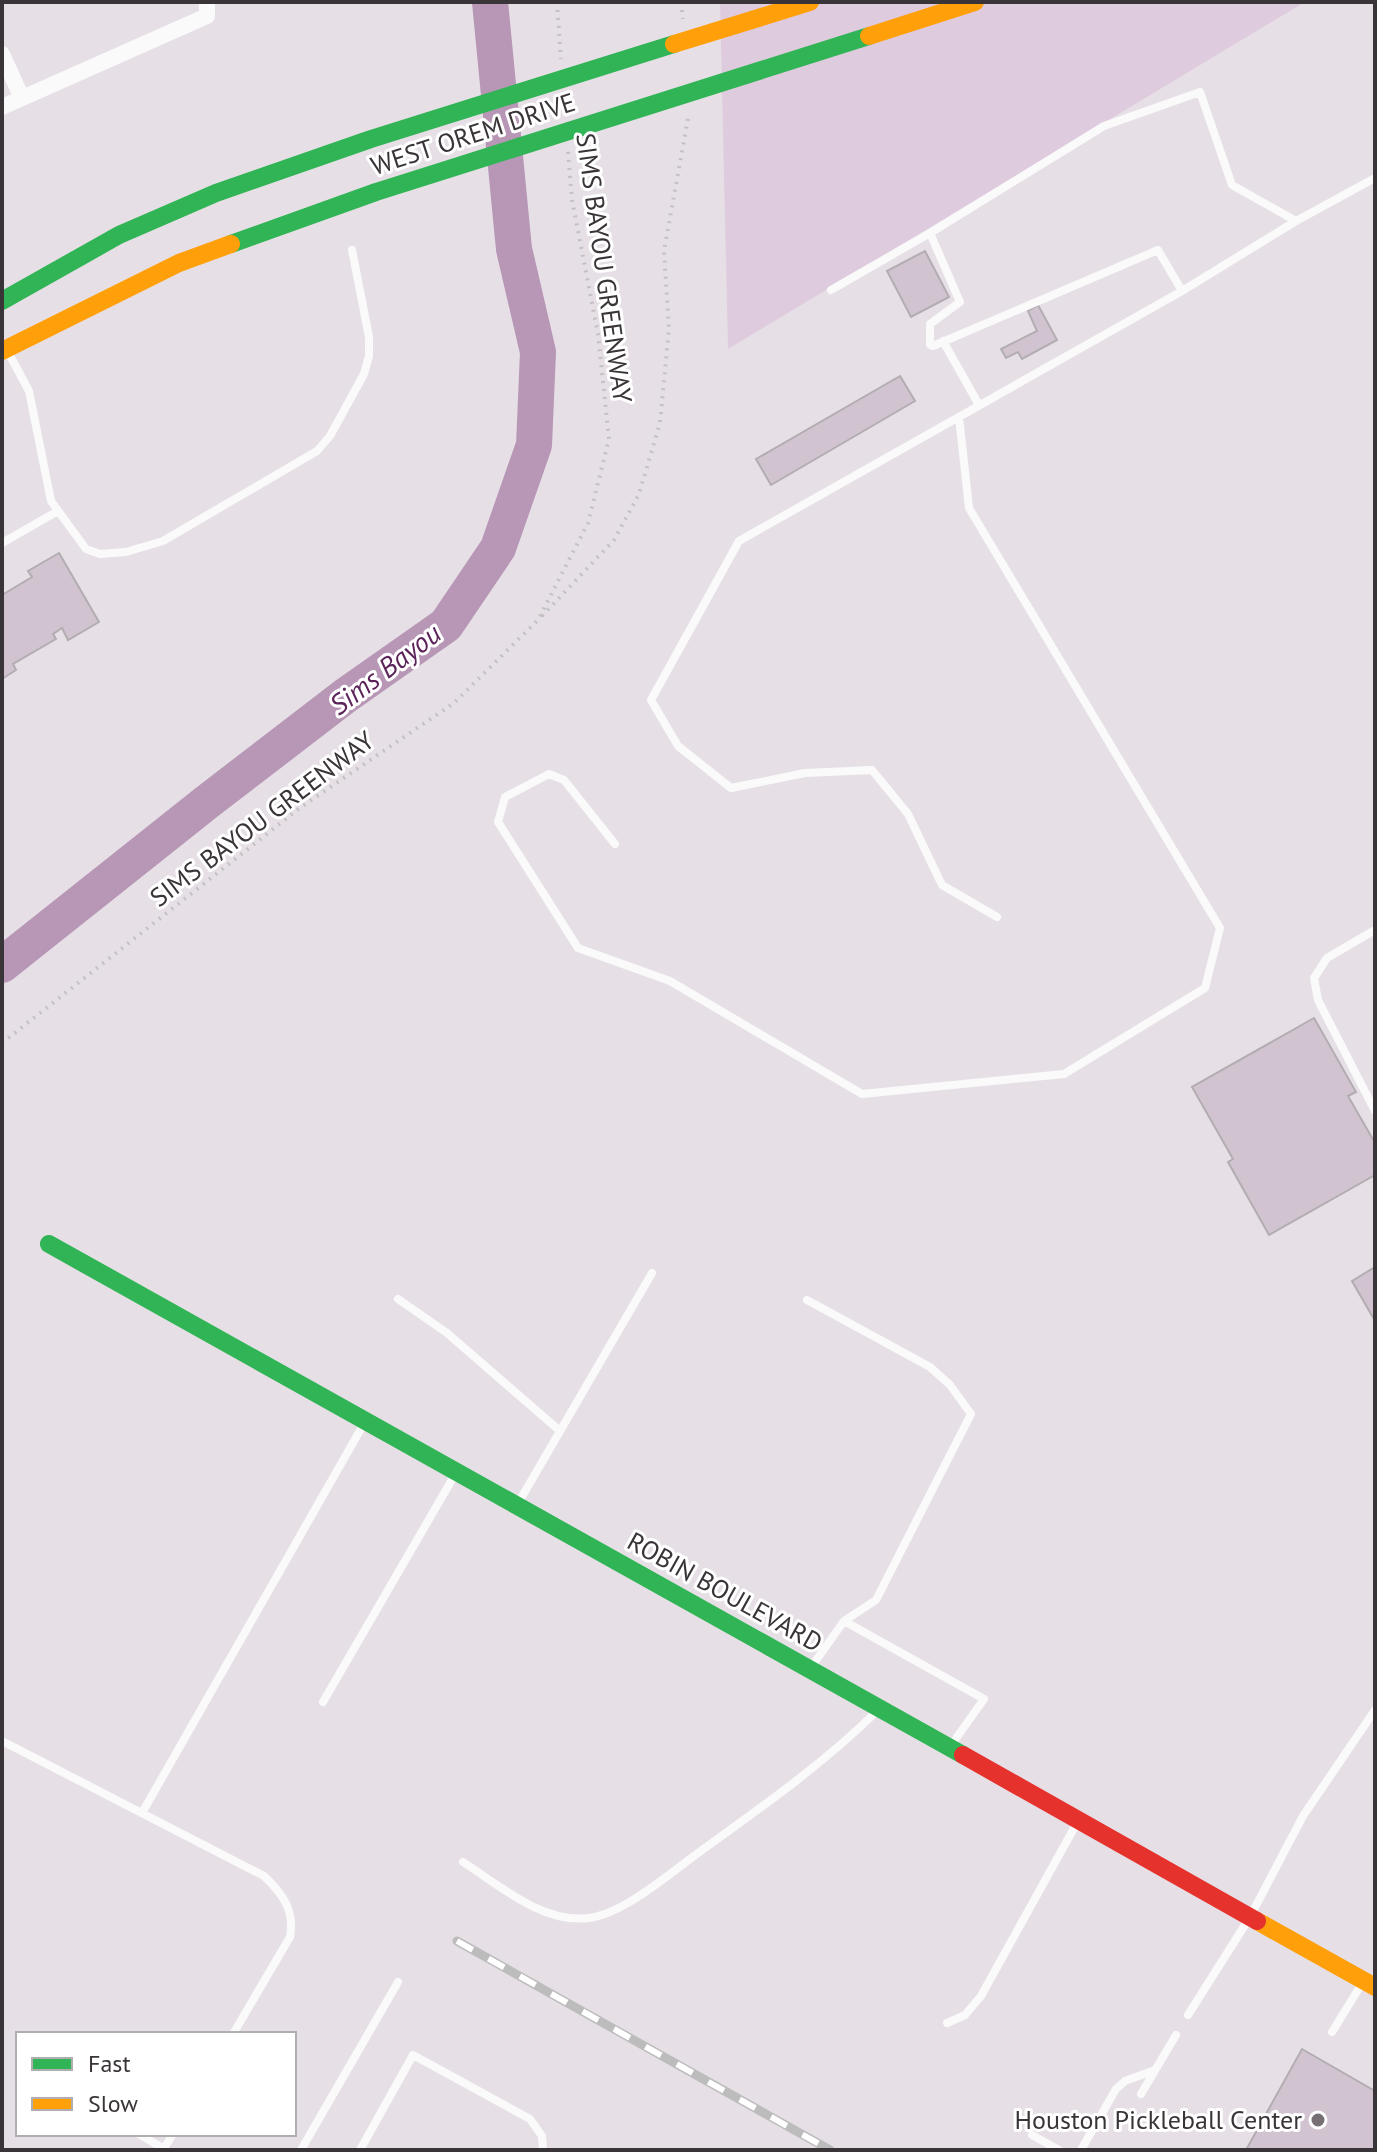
<svg xmlns="http://www.w3.org/2000/svg" width="1377" height="2152" viewBox="0 0 1377 2152" font-family="'PT Sans',sans-serif">
<style>
.green{fill:#dfcbde}
.lines{fill:none;stroke-linecap:round;stroke-linejoin:round}
.river{stroke:#b796b6;stroke-width:36}
.building{fill:#d1c4d0;stroke:#b2adb1;stroke-width:2}
.path{stroke:#c3c2c3;stroke-width:4;stroke-dasharray:2 6;stroke-linecap:butt}
.lane{stroke:#fbfafb;stroke-width:8}
.street{stroke:#fbfafb;stroke-width:16}
.fast{stroke:#30b455;stroke-width:18}
.slow{stroke:#ff9f0a;stroke-width:18}
.jam{stroke:#e5322d;stroke-width:18}
.rail-casing{stroke:#bdbcbd;stroke-width:9}
.rail{stroke:#fff;stroke-width:6;stroke-dasharray:18;stroke-linecap:butt}
.poi-dot{fill:#767075;stroke:#fff;stroke-width:3}
.labels{text-anchor:middle;stroke-width:6;stroke-linejoin:round;paint-order:stroke}
.street-label{font-size:26px;fill:#393438;stroke:#fff}
.poi-label{font-size:26px;fill:#393438;stroke:#fff;text-anchor:end}
.water-label{font-size:28px;font-style:italic;fill:#5b235a;stroke:#fff}
</style>
<rect width="100%" height="100%" fill="#e6e0e6"/>
<path class="green" d="M720 2H1305L728 349Z"/>
<g class="lines">
<path class="river" d="M2 965 207 802 345 696 446 625 498 548 534 445 538 352 514 249 490 2"/>
</g>
<path class="building" d="M925 251 949 297 911 317 887 271Z
M1038 305 1057 340 1022 359 1018 352 1006 358 1001 349 1037 331 1028 311Z
M900 376 915 401 771 485 756 459Z
M59 553 99 622 68 640 62 628 53 634 56 639 13 664 16 670 2 679V595L32 577 28 571Z
M1314 1018 1356 1092 1348 1096 1375 1143V1175L1269 1235 1228 1162 1233 1159 1192 1087Z
M1375 1267V1321L1352 1281Z
M1302 2049 1375 2091V2150H1246Z"/>
<g class="lines">
<path class="path" d="M557 2 561 59
M681 2 683 19
M542 616 614 540 639 494 660 423 669 329 664 251 689 113
M2 1043 301 807 454 703 538 620 588 523 609 439 598 334 572 200 568 152"/>
<path class="lane" d="M930 233 960 302 930 324V345L933 346 1158 250 1182 291
M831 290 930 233 1104 126 1200 92 1232 185 1296 221
M943 341 979 405
M8 352 29 391 51 501 86 549 100 554 126 552 163 541 317 451 330 436 364 374 369 356V337L352 250
M2 543 58 511
M615 844 564 780 549 774 505 797 498 822 578 948 670 981 862 1094 1064 1074 1205 988 1220 928 969 508 959 417
M997 917 942 885 908 814 872 770 805 773 731 788 678 746 651 700 739 541 1182 291 1296 221 1375 178
M1375 930 1327 958 1314 978 1318 1000 1375 1111
M398 1299 447 1333 560 1431
M807 1300 930 1367 950 1385 971 1414 876 1600 844 1621
M520 1500 652 1273
M812 1666 844 1621 984 1699 952 1744
M323 1702 457 1471
M2 1741 264 1876C283 1894 295 1911 290 1937L233 2034
M142 1813 366 1420
M463 1862C499 1885 543 1924 589 1918 622 1914 667 1876 694 1856 756 1811 821 1766 876 1712
M1188 2015 1250 1917 1303 1816 1375 1710
M947 2023 965 2015 981 1996 1078 1821
M1332 2032 1361 1985
M1141 2094 1176 2035
M139 2134 164 2149
M1032 2135 1059 2150
M163 2150 173 2134
M301 2150 398 1982
M360 2150 413 2055 530 2119 542 2136 543 2150
M1081 2150 1116 2089 1125 2081 1155 2070"/>
<path class="street" d="M2 54 21 96
M2 107 207 16V2"/>
<path class="fast" d="M231 244 376 192 869 36
M2 301 119 235 216 193 371 139 674 44
M49 1244 963 1755"/>
<path class="slow" d="M869 36 975 2
M674 44 810 2
M2 351 179 263 231 244
M1257 1921 1375 1987"/>
<path class="jam" d="M963 1755 1257 1921"/>
<g class="rail-casing">
<path id="rail" d="M457 1941 830 2150"/>
</g>
<use href="#rail" class="rail"/>
</g>
<circle class="poi-dot" cx="1318" cy="2120" r="8"/>
<g class="labels">
<g class="street-label">
<text transform="translate(473 134) rotate(-18)" y="9">WEST OREM DRIVE</text>
<text transform="translate(604 268) rotate(82)" y="9">SIMS BAYOU GREENWAY</text>
<text transform="translate(262 819) rotate(-37)" y="9">SIMS BAYOU GREENWAY</text>
<text transform="translate(725 1592) rotate(29)" y="9">ROBIN BOULEVARD</text>
</g>
<g class="poi-label">
<text x="1302" y="2129">Houston Pickleball Center</text>
</g>
<g class="water-label">
<text transform="translate(385 669) rotate(-37)" y="10">Sims Bayou</text>
</g>
</g>
<rect width="1377" height="2152" fill="none" stroke="#393438" stroke-width="8"/>
<rect x="16" y="2032" width="280" height="104" fill="#ffffff" stroke="#b0aeaf" stroke-width="2"/>
<rect x="32" y="2058" width="40" height="12" fill="#30b455" stroke="#b0aeaf" stroke-width="2"/>
<text x="88" y="2072" font-size="24" fill="#393438">Fast</text>
<rect x="32" y="2098" width="40" height="12" fill="#ff9f0a" stroke="#b0aeaf" stroke-width="2"/>
<text x="88" y="2112" font-size="24" fill="#393438">Slow</text>
</svg>
